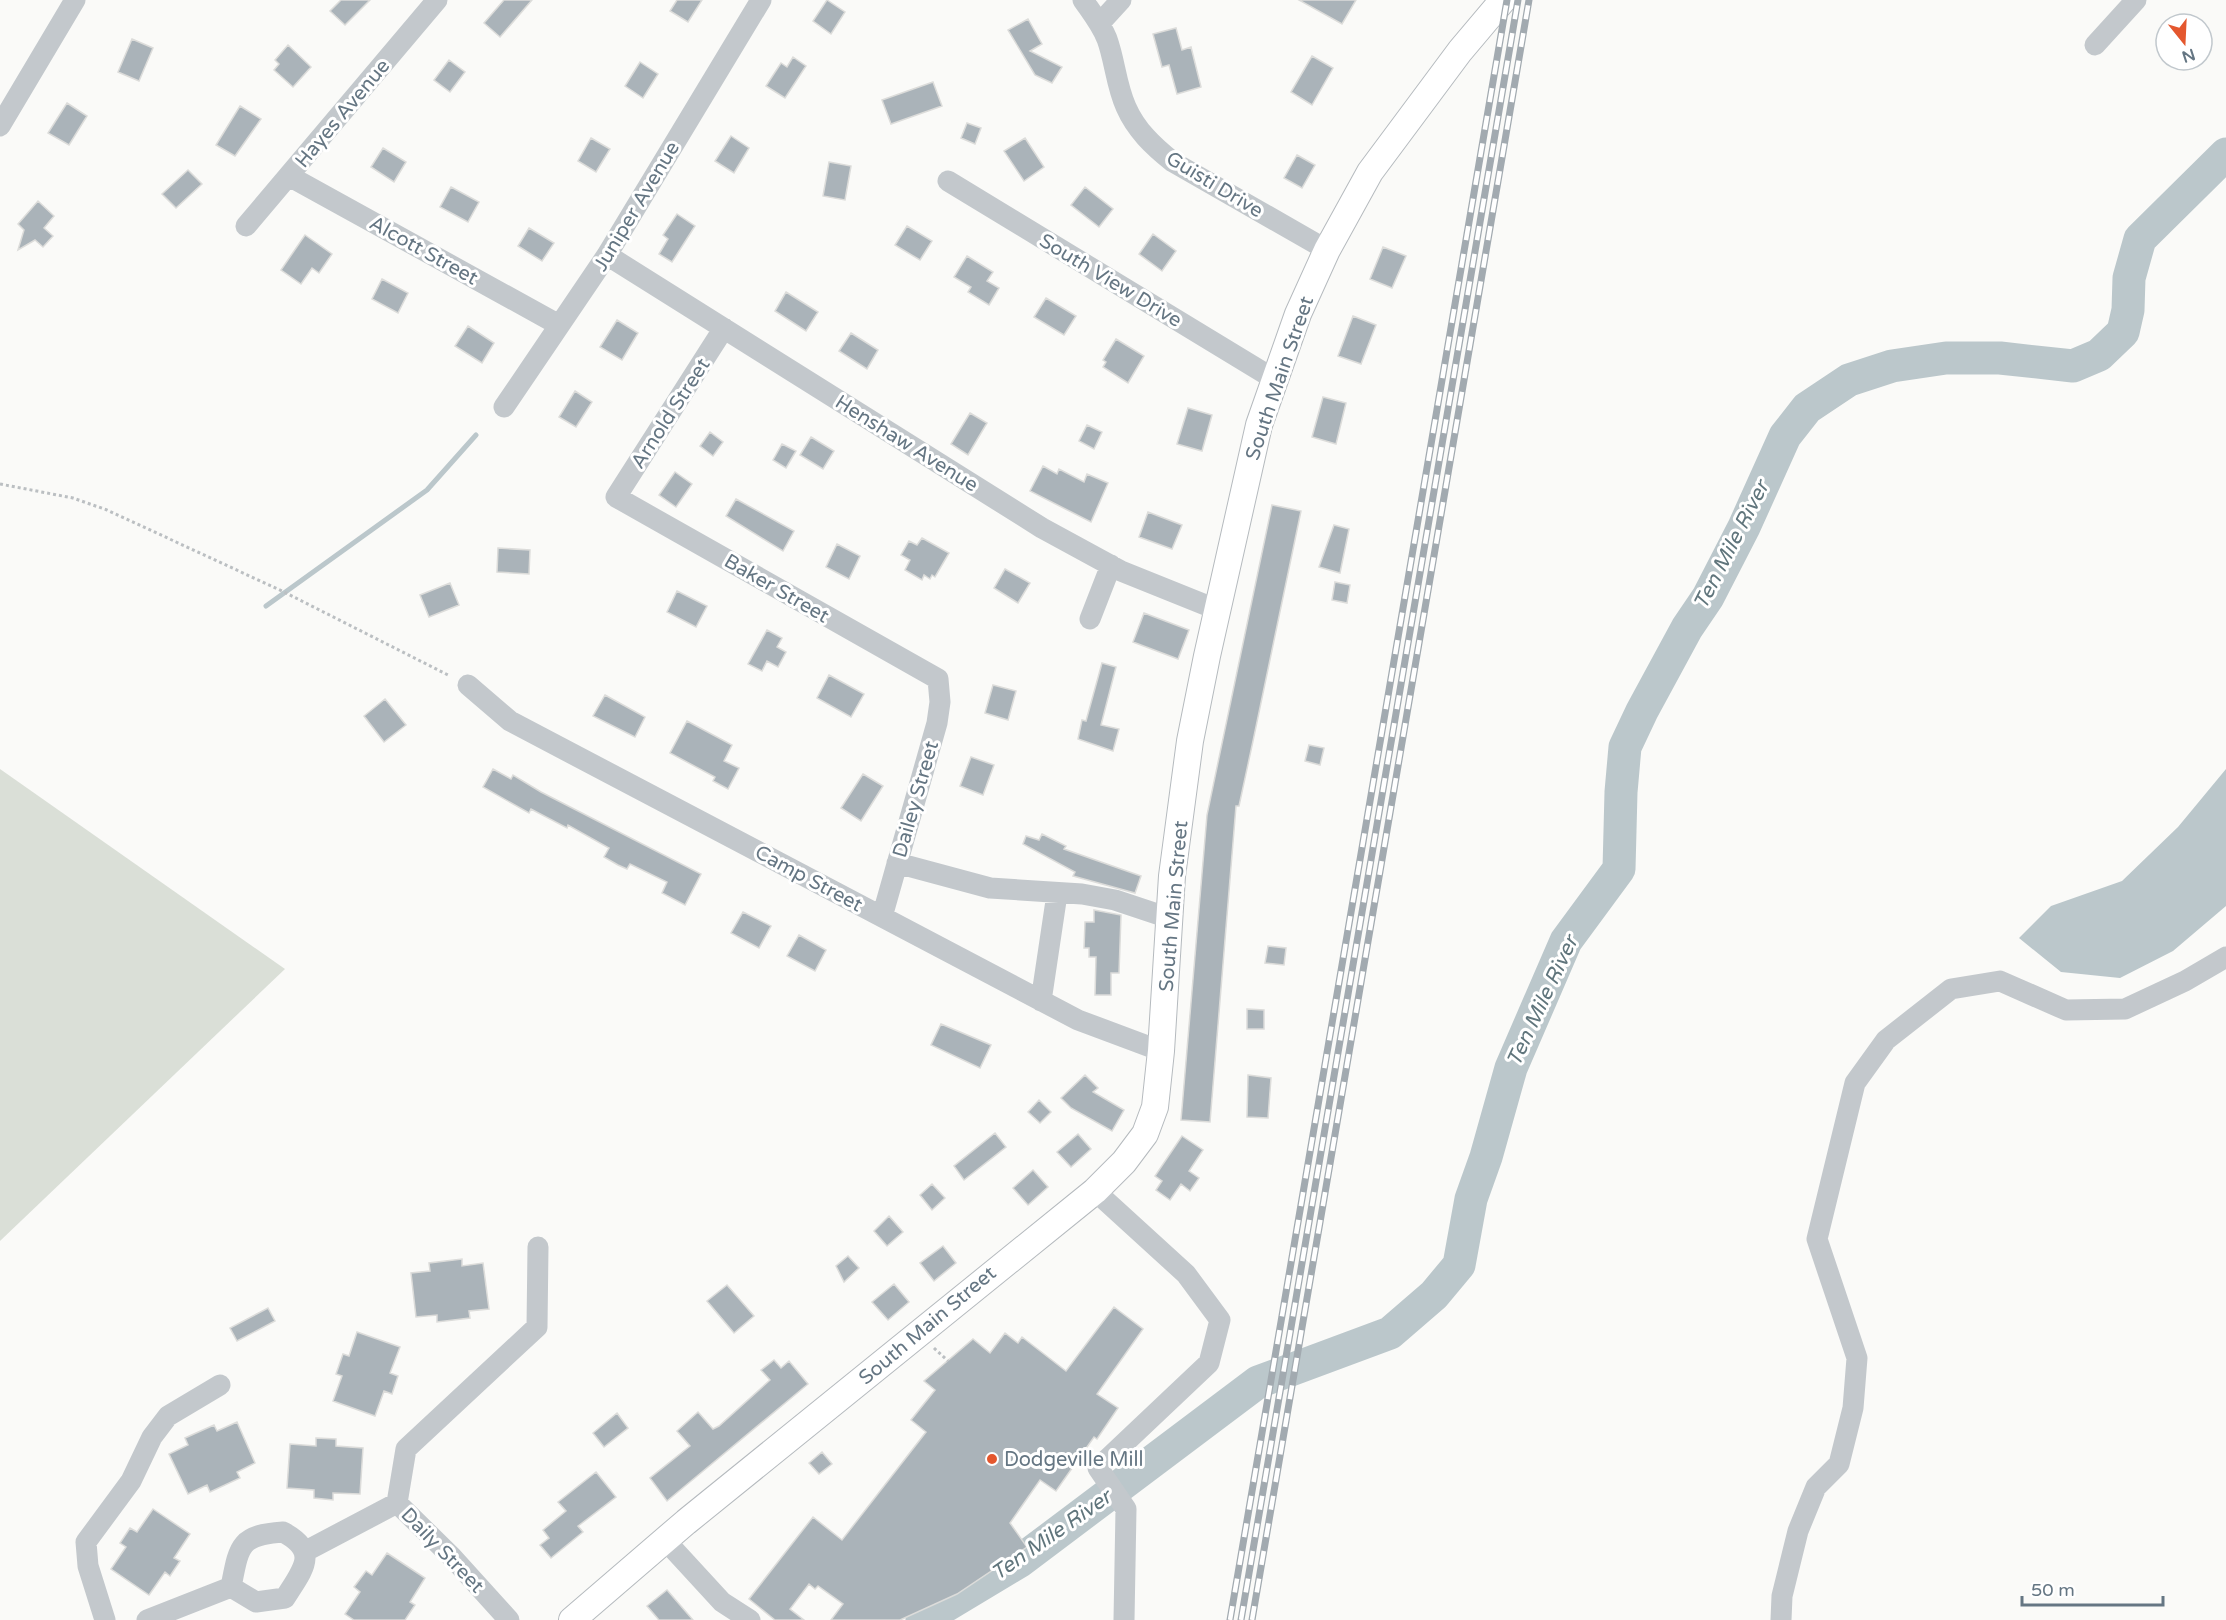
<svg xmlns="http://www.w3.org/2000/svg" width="2226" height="1620" viewBox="0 0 2226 1620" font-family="'Varela Round',sans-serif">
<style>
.green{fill:#dadfd7}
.water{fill:#bbc7cb}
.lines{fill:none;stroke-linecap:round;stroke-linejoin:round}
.stream{stroke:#bbc7cb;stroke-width:5}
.river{stroke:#bbc7cb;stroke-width:33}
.building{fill:#aab3b9;stroke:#dcdcda;stroke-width:1.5}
.major-casing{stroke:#b5babe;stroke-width:28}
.path{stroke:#bbbfc2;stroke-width:3;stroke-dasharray:3 3;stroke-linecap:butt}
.minor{stroke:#c3c8cc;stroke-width:21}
.major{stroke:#fff;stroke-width:26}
.rail-casing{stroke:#a2aab0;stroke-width:7}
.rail{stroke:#fff;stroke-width:4.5;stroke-dasharray:14;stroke-linecap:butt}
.poi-dot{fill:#e4572e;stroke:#fff;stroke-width:2}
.labels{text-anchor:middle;stroke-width:6;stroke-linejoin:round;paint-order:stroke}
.street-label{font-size:20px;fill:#657683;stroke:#fff}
.poi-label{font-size:20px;fill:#657683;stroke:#fff;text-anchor:start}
.water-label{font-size:21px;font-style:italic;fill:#60757c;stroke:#fff}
</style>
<rect width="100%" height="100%" fill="#fafaf8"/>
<path class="green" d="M0 769 285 969 0 1241Z"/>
<path class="water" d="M2226 769V906L2173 951 2120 978 2061 972 2019 938 2051 906 2122 881 2178 827Z"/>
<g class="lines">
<path class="stream" d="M266 606 427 490 476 435"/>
<path class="river" d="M922 1620 1020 1561 1258 1382 1390 1333 1434 1295 1459 1265 1471 1199 1486 1157 1511 1068 1566 941 1619 869 1621 792 1625 747 1642 711 1687 628 1708 597 1744 527 1785 436 1807 408 1849 380 1892 366 1946 358H2000L2073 366 2099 355 2123 332 2128 310 2129 278 2140 239 2226 154"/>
</g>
<path class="building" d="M341 0H370L345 25 330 11Z
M504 0H532L500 37 484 23Z
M677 0H702L688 22 670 11Z
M827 0 845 12 831 34 813 21Z
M1299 0H1356L1342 24Z
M1028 19 1042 44 1030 51 1062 67 1052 83 1035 75 1008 30Z
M1176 28 1182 50 1191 47 1201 87 1177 94 1169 65 1162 67 1153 34Z
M132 39 153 48 139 81 118 72Z
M288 45 311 67 293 87 274 70 279 64 275 60Z
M1312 56 1333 68 1312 105 1291 92Z
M793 57 806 66 785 98 766 86 781 63 787 67Z
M449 60 465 72 450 92 434 80Z
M640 62 658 74 643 98 625 86Z
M933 82 942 106 891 124 882 100Z
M67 103 87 116 69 145 48 133Z
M240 106 261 119 235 156 216 145Z
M967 123 981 128 975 144 961 138Z
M731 136 749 148 734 173 715 161Z
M591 138 610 149 596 172 578 161Z
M1025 138 1044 167 1024 181 1004 151Z
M383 148 406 162 394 182 371 167Z
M1297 155 1315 165 1302 188 1284 178Z
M829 162 851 166 845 200 823 196Z
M188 170 202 184 176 208 162 194Z
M451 187 479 202 468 222 440 207Z
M1085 187 1113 209 1099 227 1071 205Z
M38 201 54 216 44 228 53 236 43 247 35 240 18 250 24 230 18 224Z
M677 214 695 226 672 262 659 254 668 239 663 235Z
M907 226 932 241 920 260 895 245Z
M529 228 554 243 542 261 518 246Z
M1153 234 1176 251 1162 271 1139 254Z
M305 235 332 254 319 273 312 268 301 284 281 270Z
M1383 247 1406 256 1392 288 1370 279Z
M967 256 993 272 987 281 999 288 989 305 968 292 971 287 954 277Z
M382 279 408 293 398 313 372 299Z
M786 292 818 312 806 331 775 311Z
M1046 298 1076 316 1064 335 1034 317Z
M1353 316 1376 325 1361 364 1338 356Z
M617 320 638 333 622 360 600 347Z
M468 326 494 343 482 363 455 346Z
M851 333 878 350 867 369 839 351Z
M1116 339 1144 356 1128 383 1103 367 1106 362 1103 360Z
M575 391 592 402 576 427 559 417Z
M1323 397 1346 403 1336 444 1312 437Z
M1188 408 1212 415 1202 451 1177 444Z
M970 413 987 423 968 455 951 444Z
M1087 425 1102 432 1094 449 1079 441Z
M710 432 723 442 713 456 700 446Z
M811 437 834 451 823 469 800 455Z
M782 444 796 451 786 468 773 460Z
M1043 466 1057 474 1059 469 1084 482 1087 474 1108 483 1091 522 1030 491Z
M675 472 692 484 676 507 659 495Z
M736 499 794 531 783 551 726 516Z
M1272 505 1301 511 1253 741 1239 806H1236L1210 1122 1181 1120 1207 815Z
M1148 512 1182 525 1172 549 1139 537Z
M1334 525 1349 529 1340 573 1319 567Z
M922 538 949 553 935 577 932 575 930 579 924 575 922 580 905 570 910 560 901 555 909 541 917 545Z
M837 544 860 556 849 579 826 567Z
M498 548 530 550 529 574 497 572Z
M1005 569 1030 583 1018 603 994 588Z
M1335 582 1350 585 1347 603 1332 600Z
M450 583 459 605 429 617 420 595Z
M677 591 707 606 696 627 667 612Z
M1144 613 1189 630 1178 659 1133 642Z
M767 630 782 638 777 647 786 652 778 667 767 661 762 671 748 664Z
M1102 663 1116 667 1101 725 1119 729 1113 751 1078 739 1082 720 1086 721Z
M829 675 864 694 851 717 817 698Z
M993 685 1016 691 1008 720 985 713Z
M605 695 645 717 635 737 593 716Z
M385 699 406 725 384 742 364 716Z
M687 721 732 745 724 761 739 768 728 789 713 781 715 777 670 753Z
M1309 745 1324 748 1320 765 1305 761Z
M971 757 994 765 983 795 960 786Z
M493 769 511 779 513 775 541 792 701 874 685 905 662 893 667 882 630 864 627 869 618 865 604 857 609 848 568 825 567 828 531 809 529 813 483 787Z
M863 774 883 786 861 821 841 808Z
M1042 834 1066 846 1064 849 1141 876 1135 893 1073 876 1075 872 1023 844 1026 836 1039 840Z
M1094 910 1121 915 1119 973H1111V995H1095L1096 957H1089V948H1084L1085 922H1094Z
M743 912 771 926 759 948 731 933Z
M799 935 826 950 815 971 787 956Z
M1268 946 1286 948 1284 965 1265 963Z
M1247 1009 1264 1010V1029H1247Z
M941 1024 991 1045 980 1068 931 1045Z
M1085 1075 1098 1088 1093 1092 1124 1110 1112 1131 1071 1108 1061 1098Z
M1248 1075 1271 1078 1268 1118 1247 1117Z
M1039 1100 1051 1112 1040 1123 1028 1112Z
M995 1133 1006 1147 964 1180 954 1166Z
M1078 1134 1091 1149 1071 1167 1057 1152Z
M1182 1136 1203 1150 1189 1171 1199 1178 1190 1191 1181 1184 1170 1200 1156 1190 1162 1181 1155 1176Z
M1033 1170 1048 1187 1028 1205 1013 1188Z
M932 1184 945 1198 932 1210 920 1195Z
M889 1216 903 1232 887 1246 874 1231Z
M943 1246 956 1263 934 1281 920 1263Z
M848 1256 859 1268 844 1282 836 1266Z
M462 1259V1266L483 1263 489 1309 469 1311 470 1318 437 1322V1315L416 1317 411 1273 430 1271 429 1263Z
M894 1284 909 1302 888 1320 872 1302Z
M727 1285 754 1316 734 1333 707 1301Z
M1114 1307 1143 1329 1097 1394 1118 1408 1097 1439 1094 1437 1056 1491 1040 1480 1010 1523 1027 1547 957 1594 900 1620H831L843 1604 818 1586 815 1589 809 1584 790 1609 804 1620H775L749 1599 813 1517 842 1540 926 1432 911 1420 935 1390 924 1381 973 1339 990 1353 1005 1333 1018 1343 1022 1337 1066 1371Z
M268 1308 275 1321 237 1341 230 1328Z
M357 1332 400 1347 390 1373 398 1376 392 1394 384 1391 375 1416 333 1401 342 1376 336 1374 343 1354 349 1356Z
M774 1360 781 1368 789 1361 808 1384 667 1501 650 1478 690 1446 677 1431 698 1412 713 1429 719 1426 770 1380 761 1370Z
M617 1413 628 1428 604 1447 593 1433Z
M237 1422 255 1463 237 1472 240 1478 210 1492 207 1485 188 1494 169 1454 188 1445 185 1438 214 1425 217 1431Z
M316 1438 336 1439V1446L363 1448 360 1494 333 1493V1500L314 1498V1490L287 1488 290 1444 316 1446Z
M822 1452 832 1464 819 1474 809 1463Z
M596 1472 616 1497 578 1526 583 1532 551 1558 540 1545 549 1538 543 1530 566 1511 558 1502Z
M153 1509 190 1534 174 1558 180 1561 170 1576 165 1572 149 1595 111 1569 126 1547 120 1543 130 1528 137 1532Z
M387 1553 425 1578 410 1602 415 1605 405 1620H354L345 1614 360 1592 354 1587 366 1571 372 1575Z
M667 1590 693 1620H659L647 1606Z"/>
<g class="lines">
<g class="major-casing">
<path id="major" d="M572 1620 686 1522 1095 1191 1124 1162 1145 1134 1155 1107 1161 1051 1172 876 1190 741 1207 656 1259 425 1298 314 1327 250 1370 172 1460 51 1503 0"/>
</g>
<path class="path" d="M0 484 73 498 107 510 282 591 450 676
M934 1348 948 1361"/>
<path class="minor" d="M1083 0C1092 13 1101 24 1107 39 1115 61 1116 85 1126 107 1136 130 1153 146 1173 162L1327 250
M1100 23 1121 0
M2095 45 2136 0
M0 126 75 0
M289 176 559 325
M948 181 1274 379
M246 226 437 0
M607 255 1042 528 1121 571 1218 610
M724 328 616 497 938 679 940 702 937 723 882 917
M504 407 607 255 761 0
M1090 619 1111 565
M468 685 510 721 1078 1020 1161 1051
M897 863 990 888 1082 894 1115 900 1169 918
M1041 1001 1057 894
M1095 1191 1186 1274 1220 1320 1209 1363 1098 1468 1126 1509 1124 1620
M397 1503 406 1449 537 1327 538 1247
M283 1532C320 1552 303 1569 285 1598L256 1602 231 1587C239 1546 239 1535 283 1532Z
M665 1540 722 1602 750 1620
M306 1551 397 1503 452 1557 509 1620
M105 1620 88 1566 86 1542 131 1481 152 1437 168 1416 220 1385
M147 1620 231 1587
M1781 1620 1782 1596 1798 1531 1816 1487 1839 1464 1853 1408 1857 1358 1817 1239 1855 1083 1886 1040 1951 989 2000 981 2066 1010 2125 1009 2185 981 2226 957"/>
<use href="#major" class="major"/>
<g class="rail-casing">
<path id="rail" d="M1230 1620 1507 0
M1241 1620 1518 0
M1252 1620 1529 0"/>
</g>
<use href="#rail" class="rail"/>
</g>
<circle class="poi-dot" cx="992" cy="1459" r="6"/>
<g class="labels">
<g class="street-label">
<text transform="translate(342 113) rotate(-50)" y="7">Hayes Avenue</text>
<text transform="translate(1215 184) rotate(31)" y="7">Guisti Drive</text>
<text transform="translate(636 206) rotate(-59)" y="7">Juniper Avenue</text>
<text transform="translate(424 250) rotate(29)" y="7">Alcott Street</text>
<text transform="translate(1111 280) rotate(31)" y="7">South View Drive</text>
<text transform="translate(1279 378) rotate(-71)" y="7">South Main Street</text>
<text transform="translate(670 413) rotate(-57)" y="7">Arnold Street</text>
<text transform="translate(907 443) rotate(32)" y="7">Henshaw Avenue</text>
<text transform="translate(777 588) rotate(30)" y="7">Baker Street</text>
<text transform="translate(915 799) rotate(-74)" y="7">Dailey Street</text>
<text transform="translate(809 878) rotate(28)" y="7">Camp Street</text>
<text transform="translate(1173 906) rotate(-85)" y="7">South Main Street</text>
<text transform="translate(927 1325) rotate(-40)" y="7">South Main Street</text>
<text transform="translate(443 1550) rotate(46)" y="7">Daily Street</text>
</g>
<g class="poi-label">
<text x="1004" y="1466">Dodgeville Mill</text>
</g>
<g class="water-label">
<text transform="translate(1731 545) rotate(-63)" y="7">Ten Mile River</text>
<text transform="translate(1542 1001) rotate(-65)" y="7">Ten Mile River</text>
<text transform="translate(1051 1535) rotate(-35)" y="7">Ten Mile River</text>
</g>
</g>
<g transform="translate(2184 42) rotate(162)"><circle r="28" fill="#ffffff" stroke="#c1c8cd" stroke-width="1.5"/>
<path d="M0-4.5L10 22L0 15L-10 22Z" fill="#e4572e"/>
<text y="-9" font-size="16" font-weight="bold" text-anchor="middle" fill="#657683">N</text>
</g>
<path d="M2022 1596v9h141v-9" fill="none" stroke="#657683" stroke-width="3"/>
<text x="2031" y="1596" font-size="18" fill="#657683" stroke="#ffffff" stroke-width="4.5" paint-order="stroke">50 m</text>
</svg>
